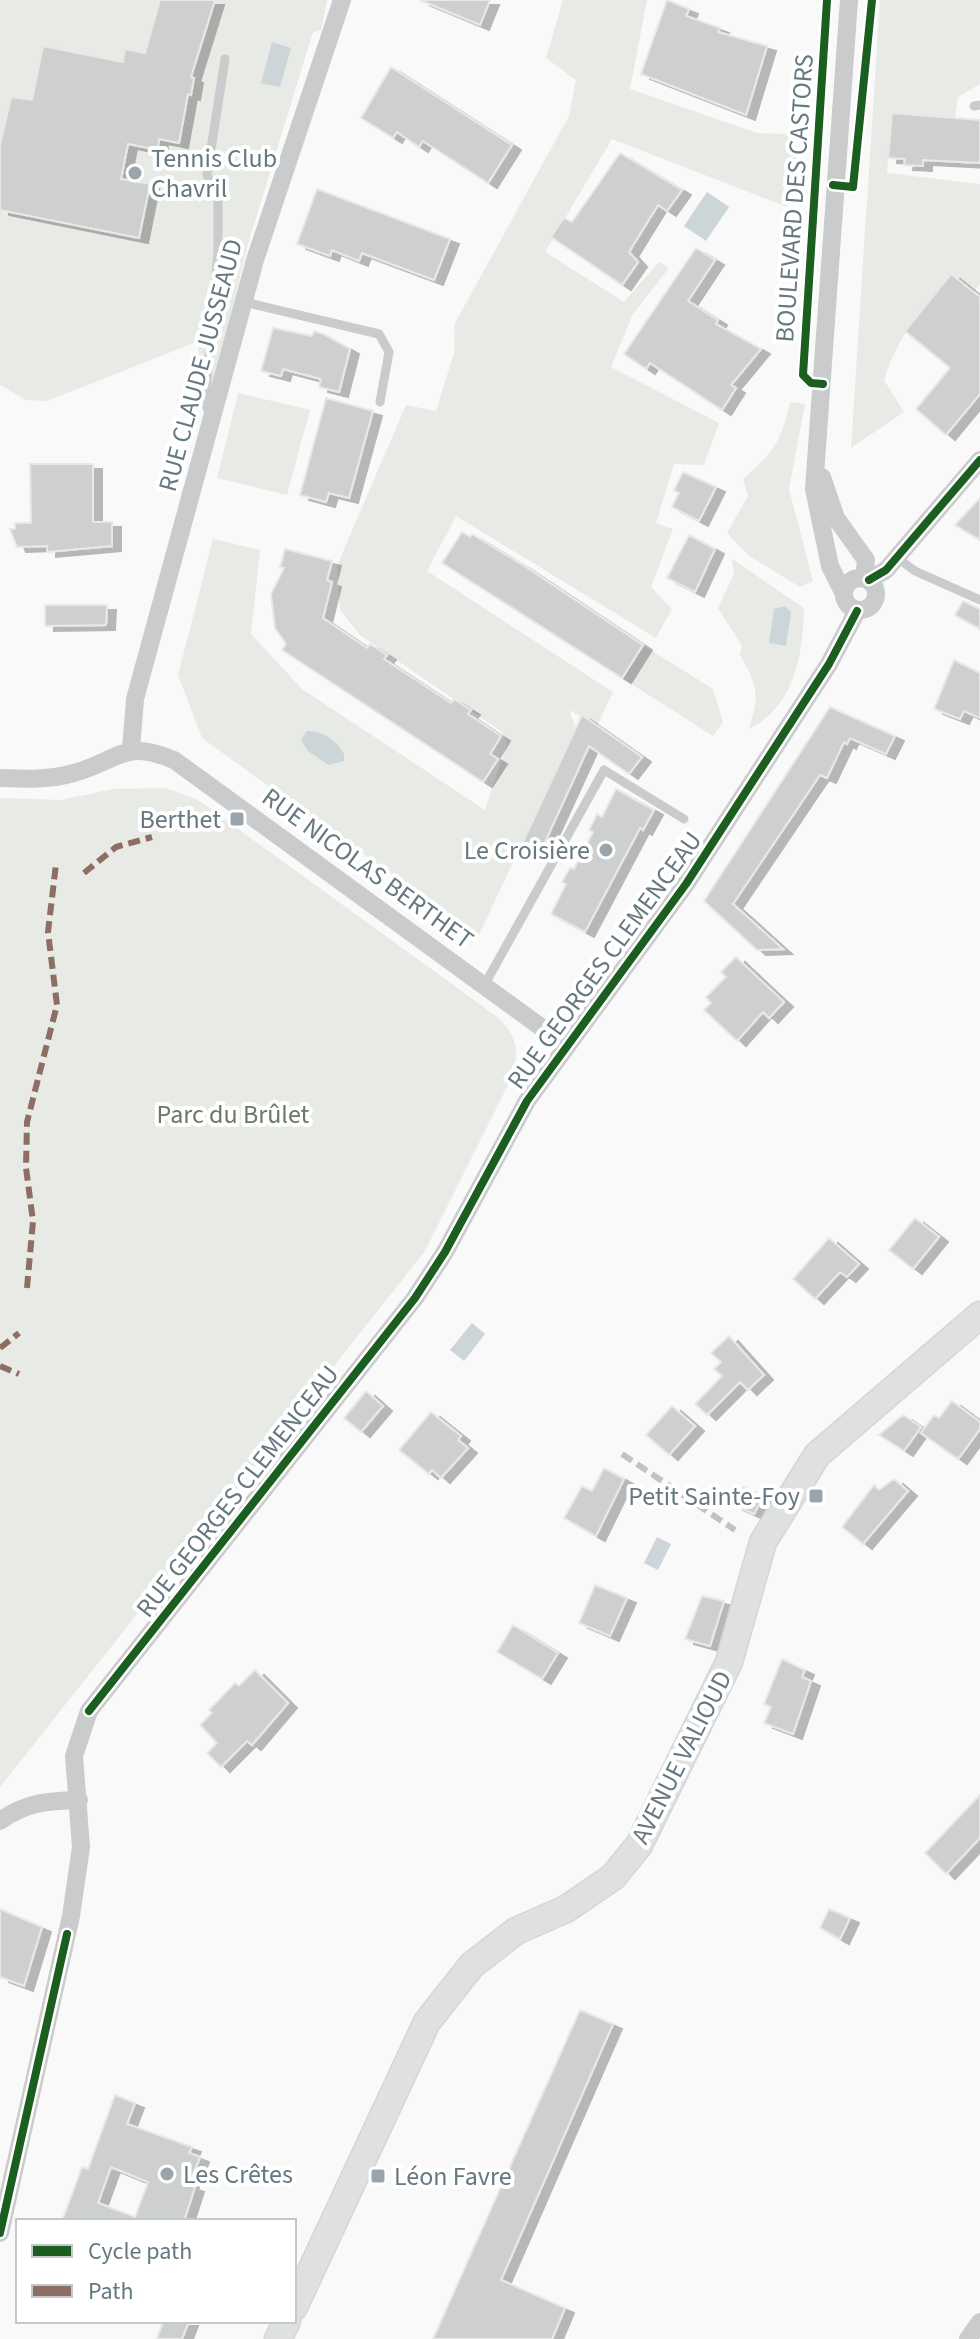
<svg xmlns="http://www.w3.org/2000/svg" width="980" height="2339" viewBox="0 0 980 2339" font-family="'Source Sans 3',sans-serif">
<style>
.green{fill:#e8eae6}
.water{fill:#ccd5d7}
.building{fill:#ced0d0;stroke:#e8e8e8;stroke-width:2;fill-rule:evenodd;filter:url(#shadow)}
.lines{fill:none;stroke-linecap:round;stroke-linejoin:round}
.secondary-casing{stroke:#d5d6d7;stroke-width:29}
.service{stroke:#cacbcc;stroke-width:9}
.minor{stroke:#cacbcc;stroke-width:18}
.secondary{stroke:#dfe0e0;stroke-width:26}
.rail{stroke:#c0c2c3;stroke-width:6;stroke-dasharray:12 6;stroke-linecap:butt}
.quiet{stroke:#8d6e63;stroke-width:6;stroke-dasharray:12 6;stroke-linecap:butt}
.cycleway-casing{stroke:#fff;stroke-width:13}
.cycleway{stroke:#1b5e20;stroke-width:8}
.poi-dot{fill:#99a5aa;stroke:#fff;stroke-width:3}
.labels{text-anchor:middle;stroke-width:8;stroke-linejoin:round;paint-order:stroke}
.poi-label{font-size:26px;fill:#667880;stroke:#fff;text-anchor:start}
.street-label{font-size:26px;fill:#667880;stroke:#fff}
.park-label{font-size:26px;fill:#6b7965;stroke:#fff}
</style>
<defs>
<filter id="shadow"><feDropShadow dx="9" dy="5" stdDeviation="0" flood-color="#0004"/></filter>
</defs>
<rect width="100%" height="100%" fill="#f9f9f9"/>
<path class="green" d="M0 0H327L321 30 313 32 248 244 212 390 197 391 199 341 47 401 26 400 0 385Z
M563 0H647L630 89 757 133 792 134 798 151 787 207 612 139 545 252 624 302 659 262 669 268 633 314 611 367 719 423 704 465 674 464 656 523 673 529 651 587 672 609 656 638 456 516 427 571 613 692 597 726 569 710 576 728 478 937 202 738 178 675 213 539 260 550 251 634 302 689 485 810 507 744 502 732 360 635 340 610 337 567 342 554 406 405 436 411 454 353 455 323 569 116 576 80 546 58Z
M880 0H980V84L958 97 955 118 892 113 887 173 980 184V284L974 292 951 274C922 310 898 335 884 380L904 412 851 448Z
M238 393 310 410 287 495 217 478Z
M790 402 805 404 789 489 813 581 800 587 748 555 727 533 748 496 743 479C774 452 781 442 790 402Z
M732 559 804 608C803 654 795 706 749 729 760 694 757 685 740 655L742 646 718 608 734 574Z
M643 645 713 689 723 722 713 736 622 678Z
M166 788 198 800 496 1016C518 1036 520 1051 511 1079L425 1251 0 1787V798L61 800 113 789Z"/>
<path class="water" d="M272 42 291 48 280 87 261 83Z
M707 192 729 207 706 241 684 226Z
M785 606 791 612 786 646 769 643 774 609Z
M307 731C323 731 336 740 344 754V761L329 765 308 751 301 740Z
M472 1323 485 1334 464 1361 450 1350Z
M657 1537 671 1544 658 1570 644 1563Z"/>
<path class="building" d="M160 0H215L191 77 194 78 191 95 188 94 179 143 159 139 158 150 128 144 121 179 150 184 139 238 0 210V146L11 97 32 100 43 46 123 62 125 49 145 53Z
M420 0H490L480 25Z
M667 0 689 9 686 16 720 28 718 32 767 46 746 115 641 74Z
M391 67 512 145 488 183 423 141 419 147 397 132 393 138 361 118Z
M892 113 980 120V163L923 160V166L904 165 905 159 888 158Z
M620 153 682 190 667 211 658 205 629 252 638 262 622 285 551 237 564 218 572 222Z
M317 189 450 239 434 280 362 253 359 261 332 250 330 256 297 244Z
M696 248 715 260 688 301 718 320 716 324 761 349 731 385 736 388 722 410 650 363 646 369 624 354Z
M951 274 980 297V394L946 435 916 409 950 368 905 331Z
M273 328 312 336 314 331 323 334 350 349 339 392 319 387 321 379 283 369 281 376 261 371Z
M326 398 373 411 349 498 329 493 326 502 300 495Z
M30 464H93V522H112V546L47 552V546L17 547 10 529H15V523H31Z
M683 472 716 487 699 521 672 507 679 493 674 490Z
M980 498V540L955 525Z
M462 532 470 537 472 534 526 567 643 645 622 678 442 563Z
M689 535 715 549 695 592 667 578Z
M285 549 332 561 327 580 332 582 323 618 367 648 370 644 387 655 384 659 451 703 454 699 471 710 468 714 501 736 490 754 498 759 483 782 282 650 286 644 275 628 271 594 284 568 280 567Z
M963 601 980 609V629L955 615Z
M45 605H107L106 625 45 626Z
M954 660 980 673V718L964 711 960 719 934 709Z
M830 707 895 736 886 754 850 738 847 744 844 742 827 778 820 775 733 904 783 949 757 950 704 901Z
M582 715 642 757 629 774 589 746 540 853 522 844Z
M616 789 654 810 643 830 640 828 585 932 551 914 566 884 562 882 570 868 574 869 593 832 589 830 597 814 602 817Z
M736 957 784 1002 769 1018 763 1012 737 1041 704 1010 711 1003 706 997 726 977 721 972Z
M915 1218 939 1237 913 1269 889 1250Z
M829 1238 859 1264 847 1277 840 1272 815 1299 793 1279Z
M729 1336 764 1375 748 1390 740 1382 707 1415 695 1404 722 1376 714 1369 721 1362 711 1353Z
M366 1391 383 1406 361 1432 344 1418Z
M952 1401 980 1422V1429L958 1459 921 1433 934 1415 939 1418Z
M672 1406 695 1426 669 1455 646 1435Z
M431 1412 461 1436 458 1440 468 1448 441 1478 432 1470 429 1474 399 1450Z
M903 1415 921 1427 904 1451 879 1435Z
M604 1468 624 1479 596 1536 564 1518 582 1486 592 1491Z
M894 1479 908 1491 863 1544 842 1527 874 1485 879 1490Z
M743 1487 764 1496 754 1514 734 1505Z
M595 1585 627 1598 610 1636 579 1623Z
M702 1596 724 1601 710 1646 685 1639Z
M513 1625 558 1653 542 1679 497 1652Z
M782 1659 805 1670 802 1677 811 1681 793 1734 764 1723 771 1707 764 1704Z
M255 1670 288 1703 252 1745 247 1741 221 1767 207 1753 217 1743 200 1725 212 1713 209 1710 235 1683 239 1686Z
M980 1795V1838L946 1874 925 1853Z
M0 1909 42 1927 24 1986 0 1977Z
M829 1909 850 1918 840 1939 820 1928Z
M580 2010 613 2024 501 2280 565 2308 552 2339H433Z
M115 2095 135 2103 127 2124 192 2147 189 2153 200 2157 189 2185 195 2187 184 2221H62L82 2167 88 2169ZM111 2167 148 2182 135 2217 98 2203Z
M163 2321H189L182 2339H157Z"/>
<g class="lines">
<g class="secondary-casing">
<path id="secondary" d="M294 2307 427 2022 472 1965 516 1931 566 1909 613 1877 639 1845 729 1662 763 1542 817 1455 980 1315
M278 2339 287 2321"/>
</g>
<path class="service" d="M974 106 980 105
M244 302 379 334 389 352 380 402
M211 416 205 404 218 251V199L207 175 225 59
M896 557 915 571 980 600
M485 984 604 770 684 819"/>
<path class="minor" d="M822 477 836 518 866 560 864 579
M844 594a16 16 0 1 1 32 0a16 16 0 1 1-32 0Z
M869 580 886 570 980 460
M843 592 830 566 814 489 849 0
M131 749 135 699 255 260 342 0
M0 778C26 779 49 780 74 773 120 760 123 739 174 760L567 1046
M0 1821C26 1802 48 1801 79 1800
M0 2233 71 1916 81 1847 74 1756 89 1711 415 1298 445 1252 527 1101 686 884 829 664 857 611
M968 2339 980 2322"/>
<use href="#secondary" class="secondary"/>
<path class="rail" d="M622 1454 735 1530"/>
<path class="quiet" d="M84 873 116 847 152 837
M27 1288 33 1221 26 1168 27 1122 57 1005 48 932 56 864
M0 1348 19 1333
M0 1366 19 1374"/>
<g class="cycleway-casing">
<path id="cycleway" d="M833 185 853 187 872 0
M823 384 811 383 803 375 827 0
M869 580 886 570 980 460
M89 1711 415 1298 445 1252 527 1101 686 884 829 664 857 611
M0 2233 67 1934"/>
</g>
<use href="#cycleway" class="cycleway"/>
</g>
<g class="poi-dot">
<circle cx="135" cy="173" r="8"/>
<rect x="229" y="811" width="16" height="16" rx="4"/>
<circle cx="606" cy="850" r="8"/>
<rect x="808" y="1488" width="16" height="16" rx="4"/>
<circle cx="167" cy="2174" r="8"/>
<rect x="370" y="2168" width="16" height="16" rx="4"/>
</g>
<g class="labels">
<g class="poi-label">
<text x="151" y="167">Tennis Club<tspan x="151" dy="30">Chavril</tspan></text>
<text x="221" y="828" text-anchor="end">Berthet</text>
<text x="590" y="859" text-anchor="end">Le Croisière</text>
<text x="800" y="1505" text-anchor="end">Petit Sainte-Foy</text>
<text x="183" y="2183">Les Crêtes</text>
<text x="394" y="2185">Léon Favre</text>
</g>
<g class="street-label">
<text transform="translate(794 198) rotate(-86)" y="9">BOULEVARD DES CASTORS</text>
<text transform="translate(200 365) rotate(-75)" y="9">RUE CLAUDE JUSSEAUD</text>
<text transform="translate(368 868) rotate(36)" y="9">RUE NICOLAS BERTHET</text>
<text transform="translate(604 960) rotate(-54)" y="9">RUE GEORGES CLEMENCEAU</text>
<text transform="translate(237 1491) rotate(-52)" y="9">RUE GEORGES CLEMENCEAU</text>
<text transform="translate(681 1757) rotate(-63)" y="9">AVENUE VALIOUD</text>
</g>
<g class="park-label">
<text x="233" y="1123">Parc du Brûlet</text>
</g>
</g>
<rect x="16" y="2219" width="280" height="104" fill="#ffffff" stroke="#c2c9cc" stroke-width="2"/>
<rect x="32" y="2245" width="40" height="12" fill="#1b5e20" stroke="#c2c9cc" stroke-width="2"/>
<text x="88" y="2259" font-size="24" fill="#667880">Cycle path</text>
<rect x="32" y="2285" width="40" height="12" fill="#8d6e63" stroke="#c2c9cc" stroke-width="2"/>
<text x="88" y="2299" font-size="24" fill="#667880">Path</text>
</svg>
